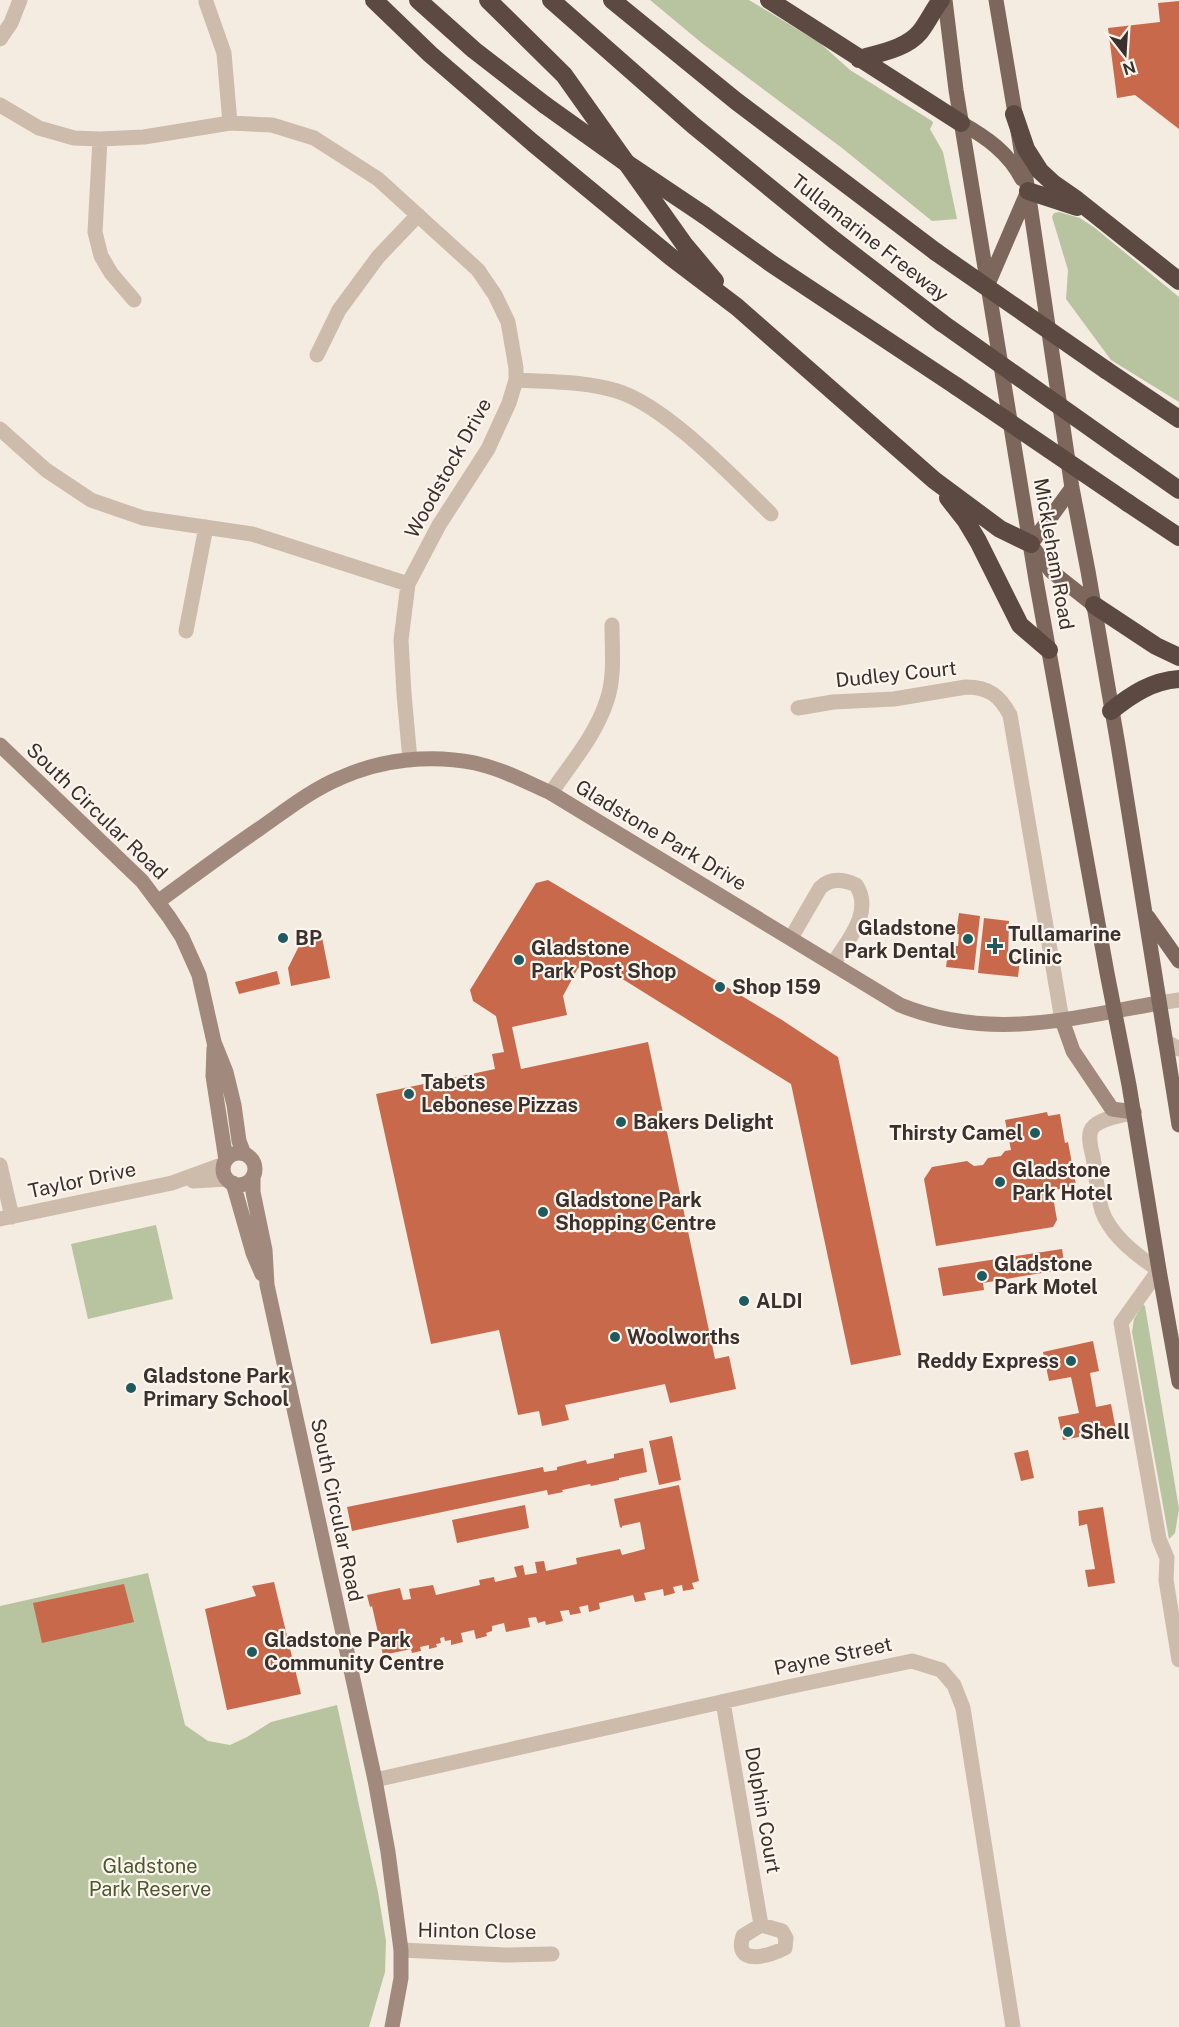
<svg xmlns="http://www.w3.org/2000/svg" width="1179" height="2027" viewBox="0 0 1179 2027" font-family="'Public Sans',sans-serif">
<style>
.green{fill:#b8c4a0}
.building{fill:#c8694b}
.lines{fill:none;stroke-linecap:round;stroke-linejoin:round}
.street{stroke:#cdbbac;stroke-width:15}
.secondary{stroke:#a18a7d;stroke-width:15}
.primary{stroke:#7d675c;stroke-width:15}
.highway{stroke:#5c4a42;stroke-width:18}
.highway-bridge{stroke:#5c4a42;stroke-width:18}
.poi-dot{fill:#1f5a5e;stroke:#fbf5ee;stroke-width:2}
.labels{text-anchor:middle;stroke-width:4.5;stroke-linejoin:round;paint-order:stroke}
.street-label{font-size:20px;fill:#3b302b;stroke:#fbf5ee}
.poi-label{font-size:20px;font-weight:bold;fill:#3b302b;stroke:#fbf5ee;text-anchor:start}
.park-label{font-size:20px;fill:#4a5a2e;stroke:#fbf5ee}
</style>
<rect width="100%" height="100%" fill="#f4ebe1"/>
<path class="green" d="M650 0H749L820 43 850 70 932 121 933 123 930 129 943 152 957 219 932 221 842 148 703 44Z
M1059 212 1080 218 1095 228 1179 297V402L1111 360 1066 299 1068 270 1052 217 1054 213Z
M156 1225 173 1299 88 1319 71 1244Z
M1143 1304 1145 1306 1179 1509 1175 1533 1169 1539 1132 1332 1134 1319Z
M148 1573 185 1725 208 1741 230 1745 247 1737 271 1722 337 1705 378 1892 386 1941 385 1972 369 2027H0V1606Z"/>
<path class="building" d="M1179 1V129L1135 95 1117 98 1108 28 1160 22 1158 3Z
M548 880 782 1020 838 1057 901 1355 851 1365 791 1084 600 965 594 973 578 968 563 996 567 1015 512 1027 521 1069 648 1042 715 1359 729 1356 736 1389 670 1403 665 1384 565 1405 569 1420 542 1426 539 1411 518 1415 499 1330 431 1344 376 1094 495 1069 492 1054 504 1052 496 1016 473 1001 470 990 536 883Z
M959 913 980 916 974 970 946 967 949 945 958 946 959 934H956Z
M984 918 1009 921 1008 958 1020 959 1018 977 978 973Z
M321 932 330 978 291 986 288 968 304 936Z
M277 971 280 984 239 994 235 982Z
M1047 1112 1048 1116 1060 1114 1065 1143 1068 1142 1076 1185 1052 1191 1057 1220 1053 1227 936 1246 924 1179 932 1167 967 1161 974 1166 983 1165 988 1158 1001 1156 1005 1151 1011 1150 1005 1120Z
M1062 1249 1065 1269 983 1283 984 1290 943 1296 938 1268Z
M1093 1341 1099 1371 1090 1373 1096 1407 1111 1404 1116 1430 1063 1440 1058 1417 1079 1413 1071 1377 1049 1381 1043 1352Z
M672 1436 681 1480 659 1485 649 1441Z
M643 1448 647 1472 619 1478V1480L591 1486 590 1484 562 1490 563 1492 548 1495 547 1490 352 1531 347 1507 543 1467 544 1472 557 1470V1467L586 1460 587 1464 614 1458V1454Z
M1028 1450 1034 1478 1021 1481 1014 1453Z
M679 1485 699 1581 692 1583 694 1589 683 1591 682 1585 673 1587 675 1593 664 1596 663 1589 644 1593 646 1600 635 1602 633 1595 599 1603 600 1609 589 1612 588 1605 579 1607 581 1613 570 1615 569 1610 560 1611 563 1621 546 1625 545 1621 538 1623 536 1617 528 1618 530 1627 506 1632 504 1623 492 1626V1631L486 1633 487 1636 476 1639 474 1630 461 1633 463 1642 451 1645V1640L445 1641 444 1637 440 1638 441 1643 436 1644 437 1647 429 1649V1645L420 1647 421 1651 412 1653 411 1649 383 1655 372 1606 370 1607 367 1595 400 1588 403 1600 411 1599 409 1589 433 1585 436 1595 480 1585 479 1580 494 1577 495 1582 517 1577 514 1567 523 1565 525 1575 537 1573 535 1562 544 1561 546 1571 577 1564 576 1558 620 1549 622 1555 645 1549 640 1522 622 1526V1528L620 1527 614 1499Z
M525 1505 529 1528 457 1543 452 1520Z
M1103 1507 1115 1583 1088 1587 1085 1570 1095 1569 1087 1524 1079 1526 1078 1511Z
M274 1582 301 1694 227 1710 205 1609 256 1596 252 1586Z
M124 1584 134 1622 42 1643 33 1603Z"/>
<g class="lines">
<path class="street" d="M206 2 224 53 230 123
M0 39 11 23 20 0
M0 105 39 128 74 138 100 139 144 137 230 123 272 125 314 138 378 179 478 270 495 295 508 322 516 368V380L509 403 488 449 439 525 408 584 401 640 404 694 410 760
M100 139 95 232 101 256 111 273 134 300
M317 355 339 310 378 257 418 215
M516 380C548 382 585 381 617 391 666 406 733 477 771 514
M0 429 46 470 91 500 143 518 252 534 408 584
M186 631 206 527
M798 708 833 702 894 699 966 687C989 687 1000 696 1010 715L1062 1020
M551 793C571 763 596 735 607 700 615 677 612 650 612 625
M791 938 820 888C830 878 843 879 856 885 874 912 847 941 833 964
M1159 1003 1179 1000
M1165 1041 1179 1049
M1134 1112C1122 1116 1104 1117 1094 1126 1086 1133 1091 1148 1093 1157 1096 1174 1097 1194 1102 1211 1111 1236 1137 1256 1159 1270L1121 1323 1159 1539 1167 1558 1166 1580 1179 1660
M0 1165 12 1217
M193 1181 227 1179
M0 1219 172 1183 224 1164
M723 1702 761 1925
M375 1780 788 1687 912 1661 941 1670 954 1685 963 1708 1013 2027
M761 1925 782 1931 786 1938 785 1948C770 1956 733 1967 743 1936Z
M401 1950 505 1955 552 1954"/>
<path class="secondary" d="M0 745 142 881 169 917 182 937 199 975 214 1042 226 1072 234 1105 239 1141 244 1154
M159 901C192 877 225 852 259 829 285 811 311 790 340 778 382 759 431 754 475 763 502 769 526 782 551 793L900 1005C989 1041 1068 1019 1159 1003
M1062 1020 1073 1051 1112 1109 1134 1112
M214 1048 213 1076 226 1160
M223 1169a16 16 0 1 1 32 0a16 16 0 1 1-32 0Z
M253 1176V1192L265 1250 267 1285 375 1780 388 1852 401 1950V1978L392 2027
M233 1183 253 1253 262 1274"/>
<path class="primary" d="M945 0 956 90 1036 580 1107 973 1129 1085 1159 1270 1179 1382
M996 0 1028 191 1072 488 1088 571 1118 745 1179 1125
M961 123C986 137 1009 153 1022 179
M988 284 1028 191
M1031 544 1072 488
M1032 546 1051 571 1094 605
M1148 917 1179 961"/>
<path class="highway" d="M374 0 430 54 533 143 671 257 737 307 934 480 1000 529 1031 544
M418 0 474 50 545 105
M488 0 564 75 684 244 715 281
M551 0 693 125 834 240 942 323
M612 0 736 101 936 252
M769 0 961 123
M859 59C879 53 906 49 920 32 928 22 933 10 941 0
M1014 114 1026 149 1040 171 1054 184 1077 200 1179 281
M1028 191 1077 207
M704 215 772 264 956 386
M1106 370 1179 419
M1119 448 1179 490
M948 498 966 521 978 541 1020 625 1049 650
M1128 503 1179 537
M1094 605 1156 646 1179 657
M1111 711C1132 694 1152 681 1179 679"/>
<path class="highway-bridge" d="M545 105 622 160 704 215
M936 252 1106 370
M942 323 1119 448
M956 386 1128 503"/>
</g>
<g class="poi-dot">
<circle cx="283" cy="938" r="6"/>
<circle cx="968" cy="939" r="6"/>
<path d="M992 937h6v6h6v6h-6v6h-6v-6h-6v-6h6z"/>
<circle cx="519" cy="960" r="6"/>
<circle cx="720" cy="987" r="6"/>
<circle cx="409" cy="1094" r="6"/>
<circle cx="621" cy="1122" r="6"/>
<circle cx="1035" cy="1133" r="6"/>
<circle cx="1000" cy="1182" r="6"/>
<circle cx="543" cy="1212" r="6"/>
<circle cx="982" cy="1276" r="6"/>
<circle cx="744" cy="1301" r="6"/>
<circle cx="615" cy="1337" r="6"/>
<circle cx="1071" cy="1361" r="6"/>
<circle cx="131" cy="1388" r="6"/>
<circle cx="1068" cy="1432" r="6"/>
<circle cx="252" cy="1652" r="6"/>
</g>
<g class="labels">
<g class="street-label">
<text transform="translate(870 238) rotate(38)" y="7">Tullamarine Freeway</text>
<text transform="translate(448 468) rotate(-61)" y="7">Woodstock Drive</text>
<text transform="translate(1054 554) rotate(80)" y="7">Mickleham Road</text>
<text transform="translate(896 674) rotate(-6)" y="7">Dudley Court</text>
<text transform="translate(97 811) rotate(44)" y="7">South Circular Road</text>
<text transform="translate(661 835) rotate(31)" y="7">Gladstone Park Drive</text>
<text transform="translate(82 1180) rotate(-12)" y="7">Taylor Drive</text>
<text transform="translate(337 1510) rotate(78)" y="7">South Circular Road</text>
<text transform="translate(833 1656) rotate(-12)" y="7">Payne Street</text>
<text transform="translate(763 1810) rotate(80)" y="7">Dolphin Court</text>
<text transform="translate(477 1931) rotate(1)" y="7">Hinton Close</text>
</g>
<g class="poi-label">
<text x="956" y="935" text-anchor="end">Gladstone<tspan x="956" dy="23">Park Dental</tspan></text>
<text x="1008" y="941">Tullamarine<tspan x="1008" dy="23">Clinic</tspan></text>
<text x="295" y="945">BP</text>
<text x="531" y="955">Gladstone<tspan x="531" dy="23">Park Post Shop</tspan></text>
<text x="732" y="994">Shop 159</text>
<text x="421" y="1089">Tabets<tspan x="421" dy="23">Lebonese Pizzas</tspan></text>
<text x="633" y="1129">Bakers Delight</text>
<text x="1023" y="1140" text-anchor="end">Thirsty Camel</text>
<text x="1012" y="1177">Gladstone<tspan x="1012" dy="23">Park Hotel</tspan></text>
<text x="555" y="1207">Gladstone Park<tspan x="555" dy="23">Shopping Centre</tspan></text>
<text x="994" y="1271">Gladstone<tspan x="994" dy="23">Park Motel</tspan></text>
<text x="756" y="1308">ALDI</text>
<text x="627" y="1344">Woolworths</text>
<text x="1059" y="1368" text-anchor="end">Reddy Express</text>
<text x="143" y="1383">Gladstone Park<tspan x="143" dy="23">Primary School</tspan></text>
<text x="1080" y="1439">Shell</text>
<text x="264" y="1647">Gladstone Park<tspan x="264" dy="23">Community Centre</tspan></text>
</g>
<g class="park-label">
<text x="150" y="1873">Gladstone<tspan x="150" dy="23">Park Reserve</tspan></text>
</g>
</g>
<g transform="translate(1125 54) rotate(163)" stroke="#fbf5ee" stroke-width="4.5" paint-order="stroke">
<path d="M0-4.5L10 22L0 15L-10 22Z" fill="#3b302b"/>
<text y="-9" font-size="16" font-weight="bold" text-anchor="middle" fill="#3b302b">N</text>
</g>
</svg>
